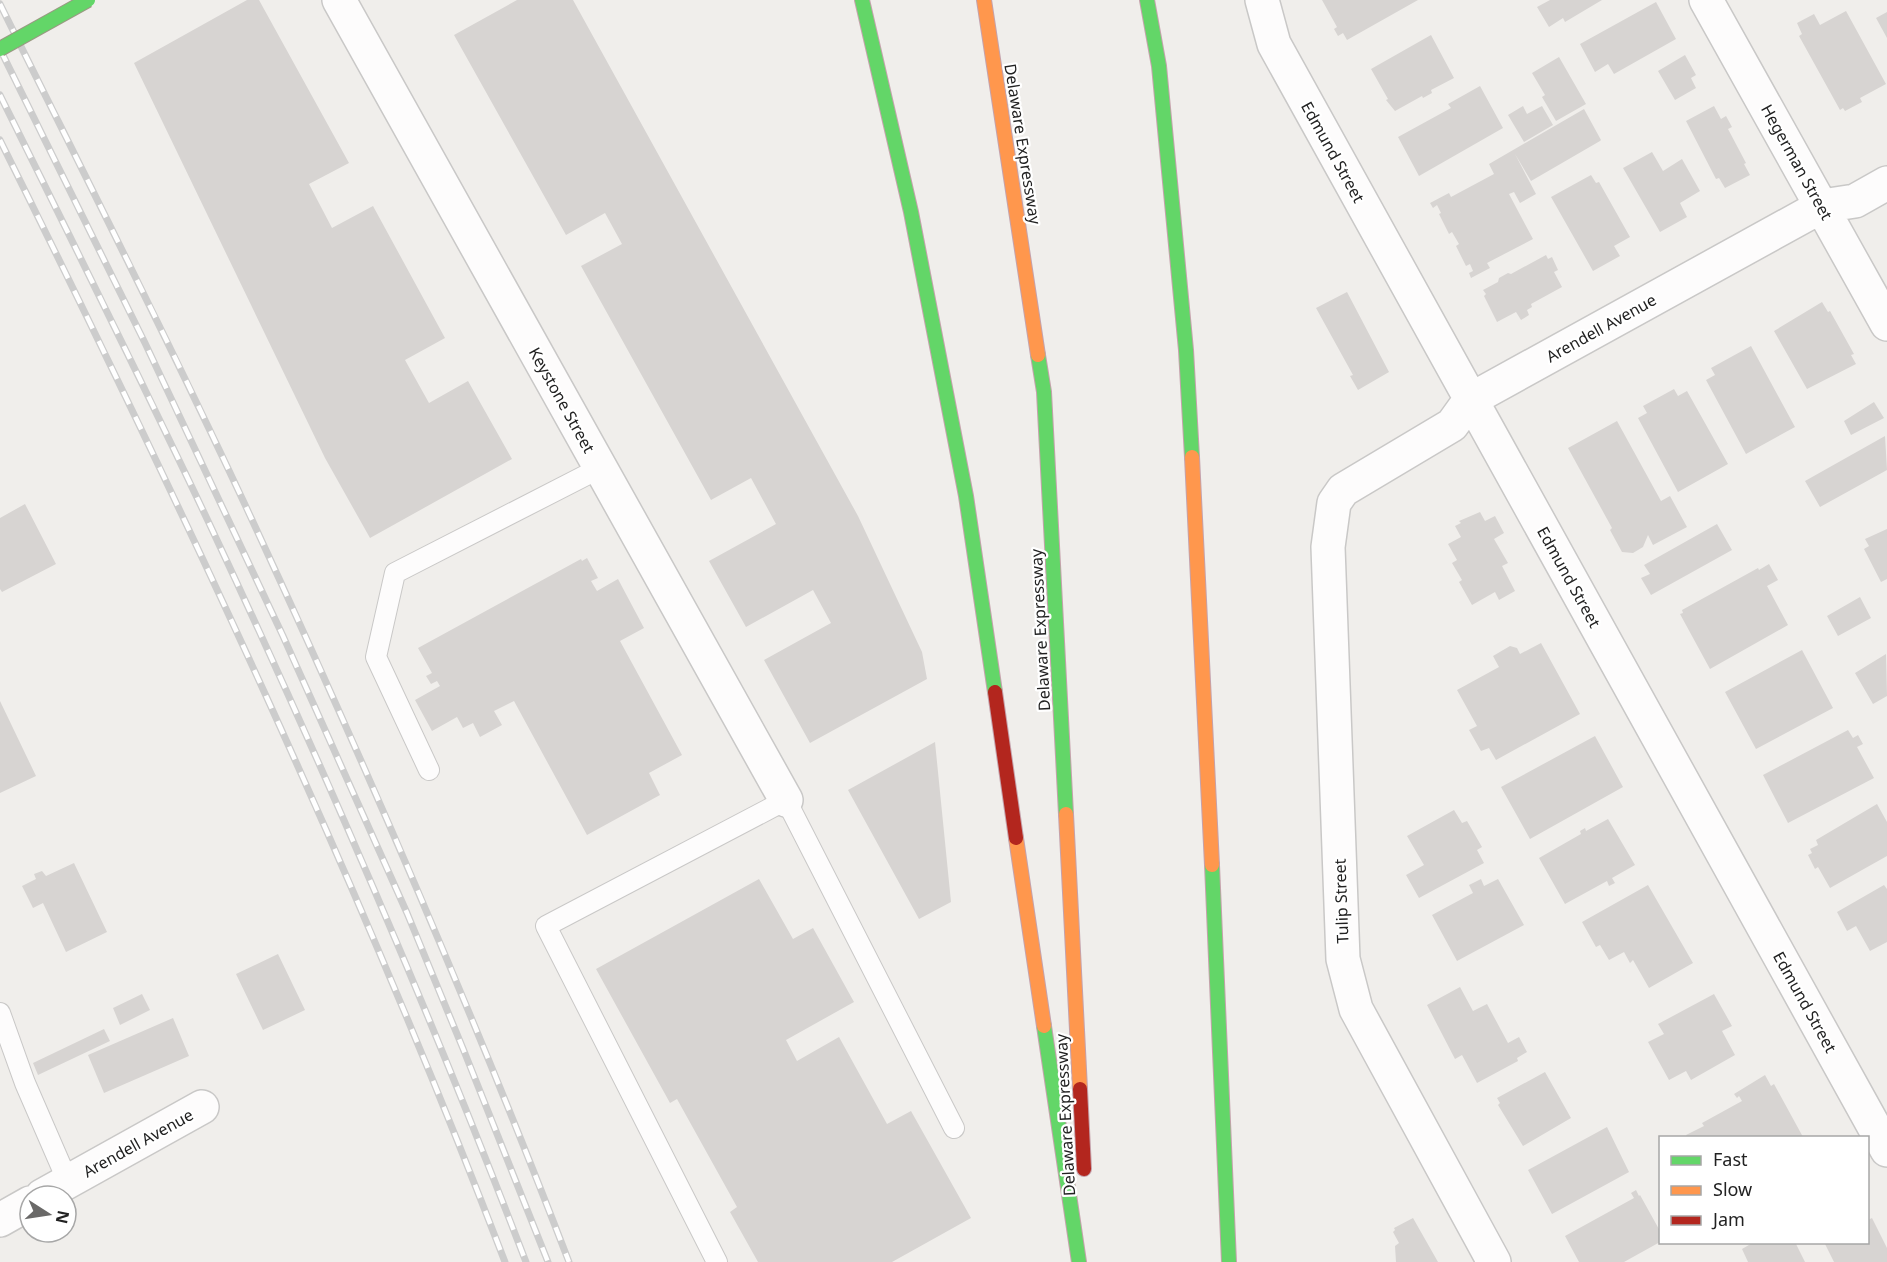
<svg xmlns="http://www.w3.org/2000/svg" width="1887" height="1262" viewBox="0 0 1887 1262" font-family="'Noto Sans',sans-serif">
<style>
.building{fill:#d7d4d2}
.lines{fill:none;stroke-linecap:round;stroke-linejoin:round}
.lane-casing{stroke:#c9c8c7;stroke-width:22}
.street-casing{stroke:#c9c8c7;stroke-width:36}
.fast-casing{stroke:#c5a2ac;stroke-width:16}
.slow-casing{stroke:#c5a2ac;stroke-width:16}
.jam-casing{stroke:#c5a2ac;stroke-width:16}
.lane{stroke:#fdfcfc;stroke-width:20}
.street{stroke:#fdfcfc;stroke-width:33}
.fast{stroke:#63d668;stroke-width:14}
.slow{stroke:#ff974d;stroke-width:14}
.jam{stroke:#b3261e;stroke-width:14}
.rail-casing{stroke:#ccc;stroke-width:7}
.rail{stroke:#fff;stroke-width:4.5;stroke-dasharray:14;stroke-linecap:butt}
.fast-bridge-casing{stroke:#999a82;stroke-width:16;stroke-linecap:butt}
.fast-bridge{stroke:#63d668;stroke-width:14}
.labels{text-anchor:middle;stroke-width:4.5;stroke-linejoin:round;paint-order:stroke}
.street-label{font-size:16px;fill:#222;stroke:#fff}
</style>
<rect width="100%" height="100%" fill="#f0eeeb"/>
<path class="building" d="M247 0H259L349 163 309 184 332 228 373 206 445 338 405 360 429 403 468 381 512 459 370 538 325 458 134 63Z
M517 0H573L858 516 922 652 927 679 810 743 764 660 831 623 813 590 746 627 709 561 776 524 751 478 711 500 581 266 622 244 605 213 566 235 454 35Z
M1322 0H1418L1347 40 1343 33 1338 36 1334 29 1337 27Z
M1550 0H1602L1565 22 1563 18 1549 27 1537 7Z
M1656 2 1676 39 1614 74 1608 64 1595 72 1580 44Z
M1846 11 1886 84 1860 98 1862 102 1845 111 1843 108 1840 110 1799 36 1802 34 1797 23 1814 14 1820 25Z
M1887 12V38L1876 18Z
M1431 35 1454 78 1431 90 1432 93 1423 98 1422 96 1395 111 1386 100 1388 99 1371 69Z
M1685 55 1696 75 1691 78 1696 88 1675 100 1658 71Z
M1559 57 1586 104 1556 121 1542 97 1545 95 1532 73Z
M1480 86 1503 128 1419 176 1398 137 1451 108 1448 104Z
M1523 106 1527 114 1542 106 1553 125 1524 142 1508 115Z
M1714 106 1721 119 1726 116 1732 127 1728 129 1746 163 1744 164 1750 175 1725 188 1719 178 1716 179 1686 121Z
M1584 109 1601 140 1600 141 1531 181 1515 154 1536 194 1520 203 1514 192 1509 194 1533 239 1487 263 1490 268 1471 278 1469 273 1473 271 1470 264 1466 266 1456 246 1459 244 1452 232 1449 234 1439 214 1441 213 1437 205 1433 208 1430 203 1449 193 1451 197 1494 174 1489 164Z
M1652 152 1663 171 1682 159 1700 191 1680 203 1687 217 1660 232 1623 168Z
M1591 175 1596 183 1599 182 1630 237 1614 246 1620 256 1593 271 1551 197Z
M1546 255 1548 259 1552 257 1558 270 1554 272 1562 287 1531 304 1532 307 1527 310 1529 315 1521 320 1516 312 1497 322 1484 296 1486 294 1483 290 1498 282 1499 278 1508 273 1511 274Z
M1347 292 1389 372 1358 390 1350 376 1353 375 1316 308Z
M1822 302 1828 312 1830 311 1854 354 1851 355 1856 364 1807 389 1774 331Z
M1751 346 1795 427 1746 454 1706 380 1715 375 1711 368Z
M1674 389 1678 396 1687 391 1728 464 1678 492 1638 418 1647 413 1643 406Z
M1874 402 1884 418 1851 435 1844 421Z
M1617 421 1661 501 1670 496 1687 527 1653 545 1648 535 1643 547 1633 553 1622 552 1610 530 1612 528 1568 448Z
M1885 436 1887 470 1820 507 1805 481Z
M25 504 56 564 2 592 0 589V518Z
M1480 512 1485 521 1495 516 1504 533 1494 539 1508 563 1502 566 1515 591 1499 600 1495 592 1472 605 1459 582 1462 580 1452 563 1457 560 1448 544 1461 537 1455 526 1461 523 1459 521Z
M1717 524 1732 550 1651 595 1641 578 1650 574 1644 565Z
M1887 529V579L1881 582 1864 549 1869 546 1865 539Z
M587 558 598 578 591 581 597 591 618 579 644 628 620 641 682 755 649 773 660 795 587 835 514 701 494 711 502 725 480 737 473 723 463 728 457 717 432 731 415 700 440 686 437 681 431 684 426 676 432 673 418 648 581 559 582 561Z
M1769 564 1778 580 1767 586 1788 625 1710 669 1680 614 1683 613 1682 610 1758 568 1759 570Z
M1860 597 1871 618 1838 636 1827 616Z
M1541 643 1580 714 1496 760 1489 748 1481 751 1469 730 1477 726 1457 690 1499 667 1493 656 1510 646 1517 648 1520 654Z
M1802 650 1833 708 1756 749 1725 692Z
M1886 654 1887 696 1873 704 1855 673Z
M0 701 36 776 0 793Z
M1848 730 1853 738 1858 735 1863 744 1857 747 1874 778 1788 823 1763 775Z
M1595 736 1623 787 1530 839 1501 787Z
M935 742 951 902 919 919 848 790Z
M1877 804 1887 822V856L1830 888 1818 867 1815 869 1808 855 1812 853 1810 849 1818 845 1816 840Z
M1454 810 1462 823 1467 821 1482 847 1477 850 1484 863 1419 898 1406 875 1424 865 1407 836Z
M1608 819 1635 865 1612 878 1615 883 1609 886 1607 881 1565 904 1539 858 1581 834 1580 831 1585 828 1586 831Z
M74 863 107 932 66 952 43 903 33 908 22 886 36 879 34 874 42 871 46 876Z
M759 879 793 939 813 928 854 1002 786 1040 797 1061 839 1037 887 1124 911 1111 971 1218 892 1262H758L730 1212 737 1207 677 1099 670 1103 596 969Z
M1481 879 1484 886 1498 879 1524 925 1457 961 1432 915 1473 893 1469 885Z
M1648 885 1693 963 1649 988 1633 960 1630 963 1624 952 1609 960 1600 945 1596 947 1582 922Z
M1884 885 1887 889V942L1870 951 1856 926 1847 931 1837 912Z
M278 954 305 1010 263 1030 236 974Z
M1460 987 1473 1011 1487 1004 1508 1043 1519 1037 1527 1052 1517 1058 1518 1061 1477 1083 1462 1055 1455 1059 1427 1005Z
M142 994 150 1010 120 1025 113 1008Z
M1714 994 1732 1026 1722 1031 1735 1055 1691 1080 1686 1071 1669 1080 1648 1042 1664 1034 1658 1024Z
M173 1018 189 1056 104 1093 88 1055Z
M104 1029 110 1041 38 1075 33 1063Z
M1545 1072 1571 1118 1523 1146 1498 1105 1500 1103 1497 1098Z
M1765 1075 1771 1086 1774 1084 1803 1137H1687L1686 1135 1704 1126 1702 1123 1742 1101 1739 1096 1737 1098 1734 1094Z
M1607 1127 1629 1172 1552 1214 1528 1170Z
M1636 1190 1639 1196 1640 1195 1660 1231V1242L1624 1262H1579L1565 1236 1634 1198 1631 1193Z
M1413 1218 1438 1262H1396L1395 1246 1399 1243 1393 1232 1395 1230 1394 1228Z
M1872 1218 1887 1248V1262H1834L1824 1242H1868V1220Z
M1754 1242H1795L1805 1262H1748L1742 1249Z"/>
<g class="lines">
<g class="lane-casing">
<path id="lane" d="M429 770 376 657 395 573 600 468
M0 1013 25 1083 68 1182
M717 1262 546 926 786 800 954 1128"/>
</g>
<g class="street-casing">
<path id="street" d="M339 0 786 800
M1262 0 1274 44 1887 1150
M1706 0 1887 324
M42 1196 202 1107
M0 1220 30 1203
M1494 1262 1356 1009 1343 959 1328 547 1334 503 1343 490 1452 425 1470 400 1822 206 1855 201 1887 183"/>
</g>
<g class="fast-casing">
<path id="fast" d="M862 0 911 212 966 496 995 692
M1147 0 1159 66 1186 350 1192 457
M1038 355 1044 392 1066 814
M1212 865 1229 1262
M1044 1026 1079 1262"/>
</g>
<g class="slow-casing">
<path id="slow" d="M984 0 1038 355
M1192 457 1212 865
M1066 814 1080 1089
M1016 838 1044 1026"/>
</g>
<g class="jam-casing">
<path id="jam" d="M995 692 1016 838
M1080 1089 1084 1169"/>
</g>
<use href="#lane" class="lane"/>
<use href="#street" class="street"/>
<use href="#fast" class="fast"/>
<use href="#slow" class="slow"/>
<use href="#jam" class="jam"/>
<g class="rail-casing">
<path id="rail" d="M0 4C83 172 168 339 247 509 362 757 471 1007 569 1262
M0 49 145 343 283 636 407 913 464 1051 548 1262
M0 95C70 237 141 379 209 523 323 766 430 1012 526 1262
M0 140C182 507 358 879 505 1262"/>
</g>
<use href="#rail" class="rail"/>
<g class="fast-bridge-casing">
<path id="fast-bridge" d="M0 49 88 0"/>
</g>
<use href="#fast-bridge" class="fast-bridge"/>
</g>
<g class="labels">
<g class="street-label">
<text transform="translate(1023 144) rotate(81)" y="6">Delaware Expressway</text>
<text transform="translate(1333 152) rotate(61)" y="6">Edmund Street</text>
<text transform="translate(1797 162) rotate(61)" y="6">Hegerman Street</text>
<text transform="translate(1601 328) rotate(-29)" y="6">Arendell Avenue</text>
<text transform="translate(562 400) rotate(61)" y="6">Keystone Street</text>
<text transform="translate(1569 577) rotate(61)" y="6">Edmund Street</text>
<text transform="translate(1040 630) rotate(-93)" y="6">Delaware Expressway</text>
<text transform="translate(1341 901) rotate(-92)" y="6">Tulip Street</text>
<text transform="translate(1805 1002) rotate(61)" y="6">Edmund Street</text>
<text transform="translate(1065 1115) rotate(-93)" y="6">Delaware Expressway</text>
<text transform="translate(138 1143) rotate(-29)" y="6">Arendell Avenue</text>
</g>
</g>
<rect x="1659" y="1136" width="210" height="108" fill="#ffffff" stroke="#a7a7a7" stroke-width="1.5"/>
<rect x="1671" y="1156" width="30" height="9" fill="#63d668" stroke="#a7a7a7" stroke-width="1.5"/>
<text x="1713" y="1166" font-size="18" fill="#222222">Fast</text>
<rect x="1671" y="1186" width="30" height="9" fill="#ff974d" stroke="#a7a7a7" stroke-width="1.5"/>
<text x="1713" y="1196" font-size="18" fill="#222222">Slow</text>
<rect x="1671" y="1216" width="30" height="9" fill="#b3261e" stroke="#a7a7a7" stroke-width="1.5"/>
<text x="1713" y="1226" font-size="18" fill="#222222">Jam</text>
<g transform="translate(48 1214) rotate(102)"><circle r="28" fill="#ffffff" stroke="#a7a7a7" stroke-width="1.5"/>
<path d="M0-4.5L10 22L0 15L-10 22Z" fill="#6a6968"/>
<text y="-9" font-size="16" font-weight="bold" text-anchor="middle" fill="#222222">N</text>
</g>
</svg>
